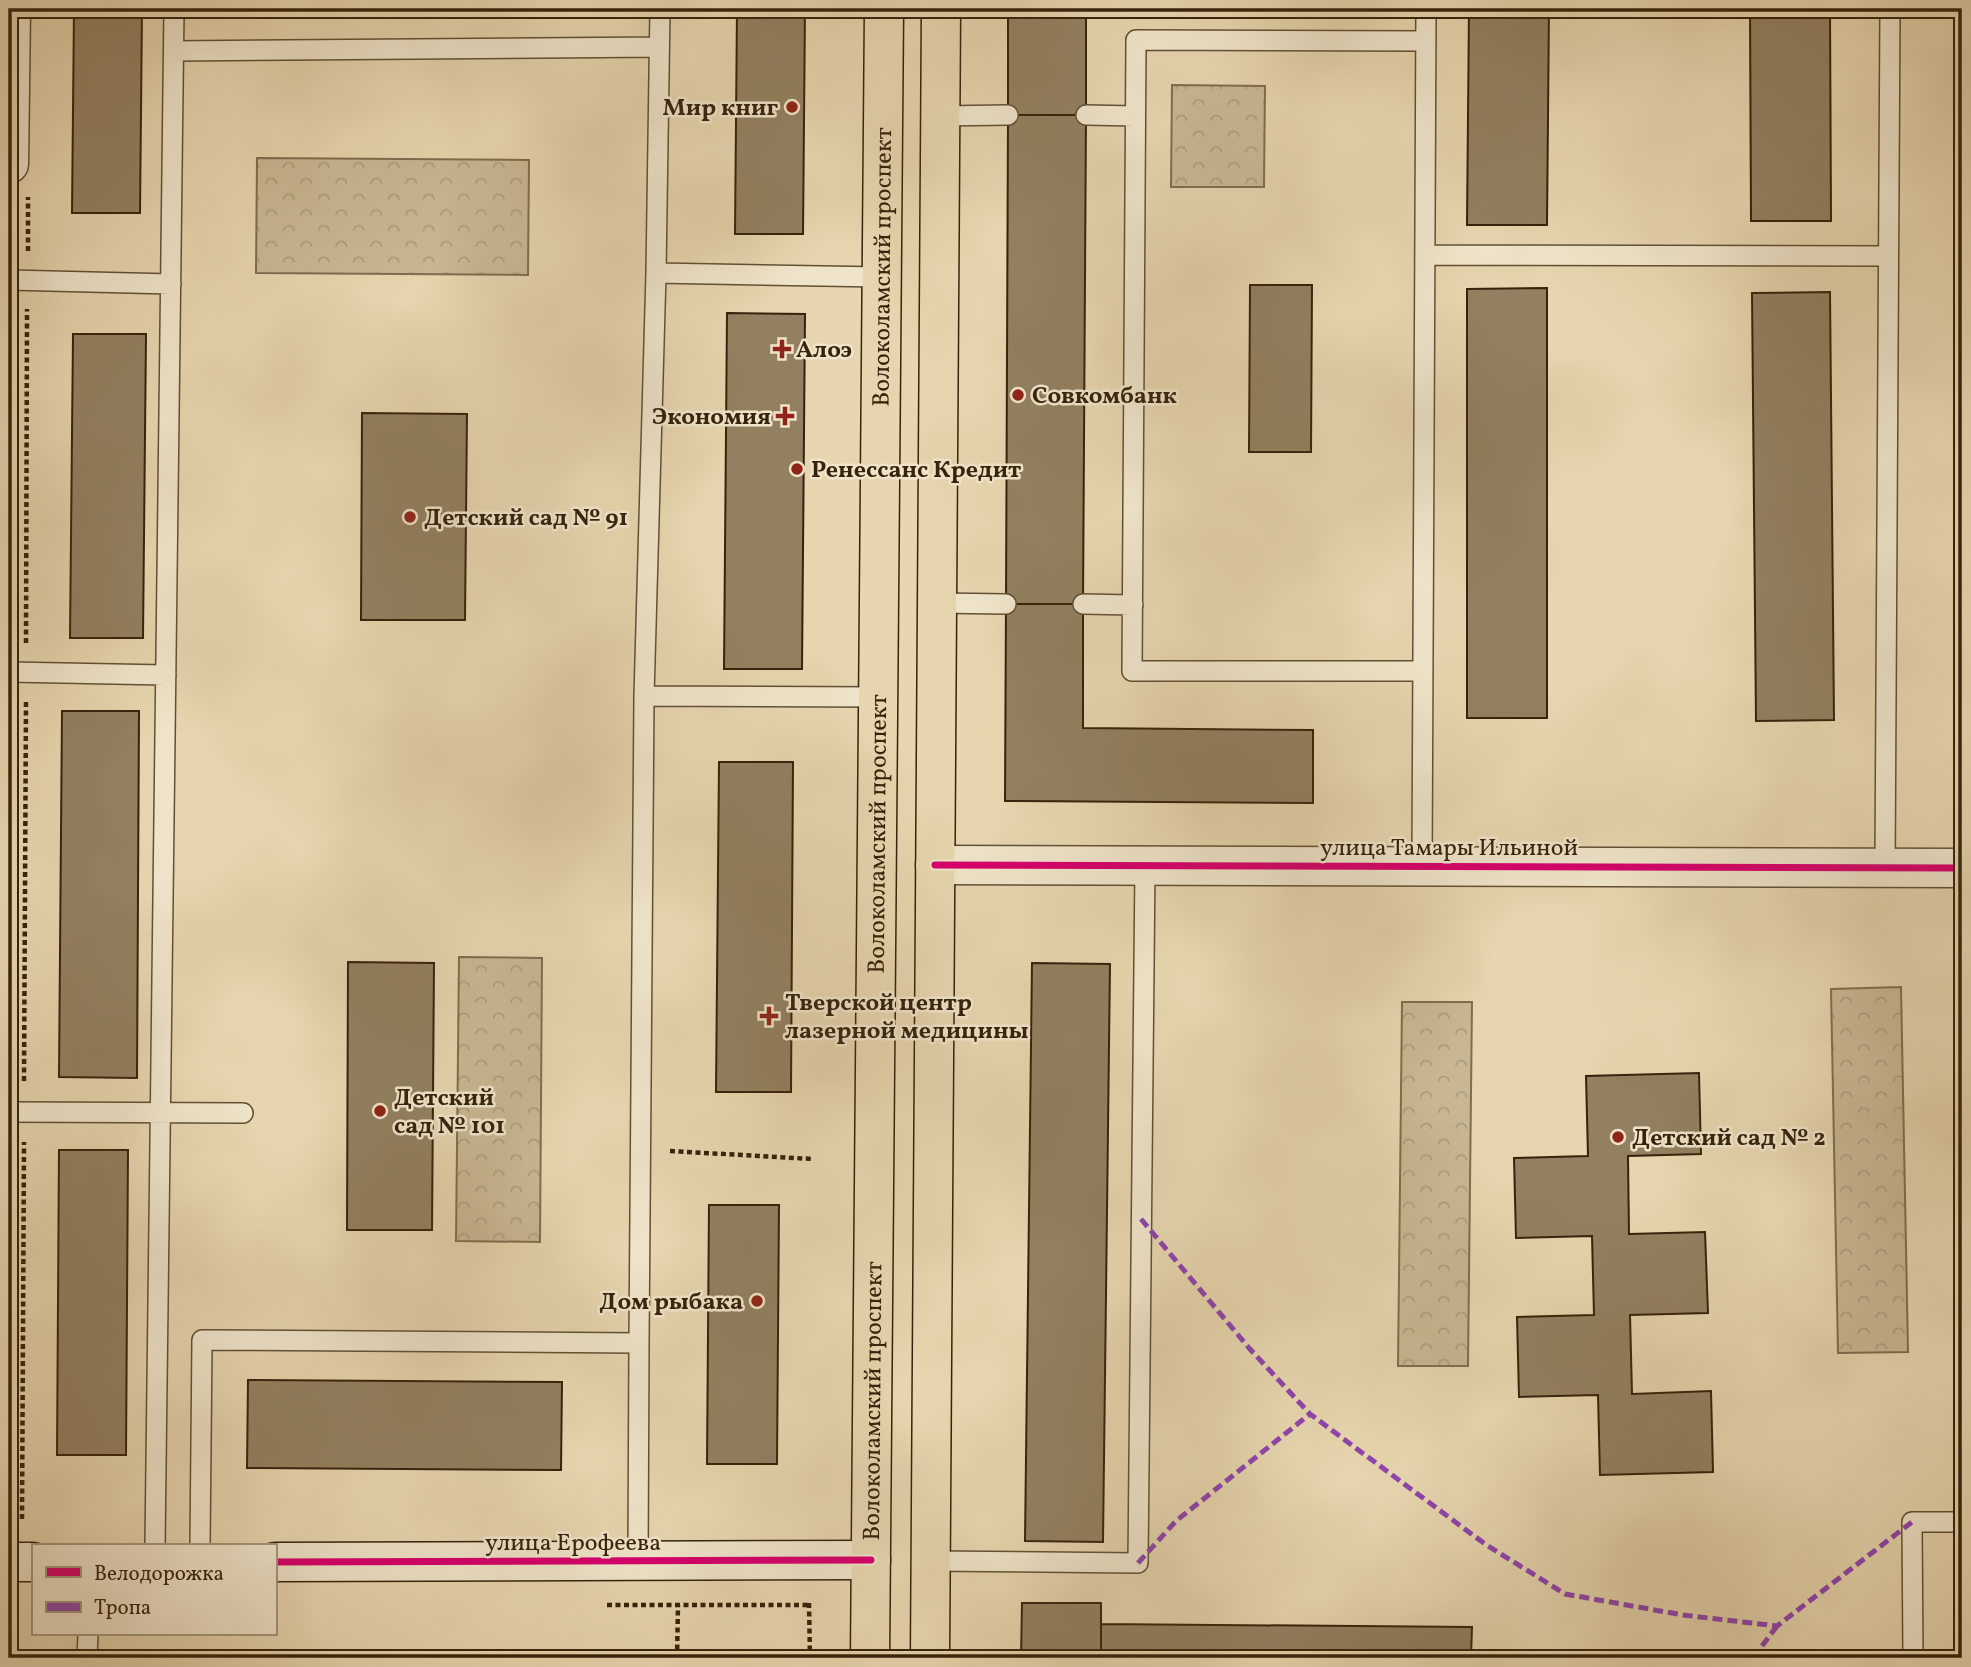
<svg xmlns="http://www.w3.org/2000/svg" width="1971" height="1667" viewBox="0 0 1971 1667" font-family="Vollkorn,serif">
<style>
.forest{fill:url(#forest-crowns);stroke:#7f6d4f;stroke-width:2}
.building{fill:#928060;stroke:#36230c;stroke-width:2}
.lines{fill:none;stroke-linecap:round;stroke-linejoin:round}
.lane-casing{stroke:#625034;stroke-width:22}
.street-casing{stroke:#625034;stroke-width:41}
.secondary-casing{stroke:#36230c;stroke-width:41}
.primary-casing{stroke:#36230c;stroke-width:41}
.path{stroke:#36230c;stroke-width:4.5;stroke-dasharray:5 3.5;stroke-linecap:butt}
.lane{stroke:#efe4ca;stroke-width:19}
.street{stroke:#efe4ca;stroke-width:38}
.secondary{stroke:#efe4ca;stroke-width:38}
.primary{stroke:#e6d5ae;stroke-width:38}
.quiet{stroke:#8e44ad;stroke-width:5;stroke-dasharray:10 5;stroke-linecap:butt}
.cycleway-casing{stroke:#efe4ca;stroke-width:11}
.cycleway{stroke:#d6006c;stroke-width:7}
.poi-dot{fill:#8f2418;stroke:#efe4ca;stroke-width:2.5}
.labels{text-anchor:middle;stroke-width:5;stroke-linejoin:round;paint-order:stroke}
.poi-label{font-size:24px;font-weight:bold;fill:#36230c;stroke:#efe4ca;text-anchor:start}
.street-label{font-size:24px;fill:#36230c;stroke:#efe4ca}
</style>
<defs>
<pattern id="forest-crowns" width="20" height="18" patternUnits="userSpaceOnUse" patternTransform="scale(1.75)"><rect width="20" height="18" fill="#c8b792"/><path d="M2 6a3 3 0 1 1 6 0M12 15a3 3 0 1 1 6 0" fill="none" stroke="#ac9d7d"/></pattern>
</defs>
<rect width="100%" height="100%" fill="#e6d5ae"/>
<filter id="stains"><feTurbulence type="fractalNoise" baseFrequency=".00286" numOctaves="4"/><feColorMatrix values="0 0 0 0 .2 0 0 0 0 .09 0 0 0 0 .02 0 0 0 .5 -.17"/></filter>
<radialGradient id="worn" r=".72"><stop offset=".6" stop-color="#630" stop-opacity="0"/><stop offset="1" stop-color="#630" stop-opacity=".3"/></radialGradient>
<path class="forest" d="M1172 85 1265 86 1264 187H1171Z
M257 158 529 160 528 275 256 273Z
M459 957 542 958 540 1242 456 1241Z
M1901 987 1908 1352 1838 1353 1831 989Z
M1402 1002H1472L1468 1366H1398Z"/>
<path class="building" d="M74 9H142L140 213H72Z
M287 9H592V12L287 10Z
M737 9H805L803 234H735Z
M1008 9H1086V115H1008Z
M1469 9H1549L1547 225H1467Z
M1750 9H1830L1831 221H1751Z
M1008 115H1086L1083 604H1006Z
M1250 285H1312L1311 452H1249Z
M1547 288V718H1467V289Z
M1830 292 1834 720 1756 721 1752 293Z
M727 313 805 314 802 669H724Z
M73 334H146L143 638H70Z
M362 413 467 414 465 620H361Z
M1006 604H1083V728L1313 730V803L1005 801Z
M62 711H139L137 1078 59 1077Z
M719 762H793L791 1092H716Z
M348 962 434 963 432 1230H347Z
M1032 963 1110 964 1103 1542 1025 1541Z
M1699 1073 1701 1154 1628 1156 1629 1234 1705 1232 1708 1313 1630 1315 1632 1394 1711 1391 1713 1472 1600 1475 1598 1395 1519 1397 1517 1317 1594 1315 1592 1236 1516 1238 1514 1158 1588 1156 1586 1076Z
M59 1150H128L126 1455H57Z
M709 1205H779L777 1464H707Z
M248 1380 562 1382 561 1470 247 1468Z
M1022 1603H1101V1658H1021Z
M1101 1624 1472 1627 1471 1658H1101Z"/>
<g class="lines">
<g class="lane-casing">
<path id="lane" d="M174 51 659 47
M1086 115 1135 116
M940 116 1008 115
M1425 255 1888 256
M656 273 660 9
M9 280 171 284
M937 603 1006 604
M1083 604 1133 605
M1423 671H1132L1136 40 1426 41
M9 672 166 675
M644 696 656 273 881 277
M1422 867 1426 9
M1885 868 1890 9
M9 1112 243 1113
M639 1343 644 696 878 697
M155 1546 174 9
M200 1546 202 1340 639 1343 638 1562
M930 1561 1138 1563 1145 866
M87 1658 88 1634
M1913 1658 1912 1522H1962"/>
</g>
<g class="street-casing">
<path id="street" d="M9 164 11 9
M935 865 1962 868"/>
</g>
<g class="secondary-casing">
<path id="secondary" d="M9 1562H33
M275 1562 871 1560"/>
</g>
<g class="primary-casing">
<g id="primary">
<path id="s1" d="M870 1658 884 9"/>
<path d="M930 1658 941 9"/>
</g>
</g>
<path class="path" d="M28 251V197
M26 643 27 309
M24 1081 26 701
M670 1151 813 1159
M22 1519 24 1142
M809 1603 810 1658
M607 1605H809
M677 1658 678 1605"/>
<use href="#lane" class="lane"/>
<use href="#street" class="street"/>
<use href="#secondary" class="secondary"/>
<use href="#primary" class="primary"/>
<path class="quiet" d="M1141 1219 1249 1348 1310 1414 1485 1544 1565 1594 1683 1615 1777 1626 1912 1522
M1138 1563 1176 1521 1310 1414
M1753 1658 1777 1626"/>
<g class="cycleway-casing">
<path id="cycleway" d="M9 164 11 9
M935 865 1962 868
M275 1562 871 1560"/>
</g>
<use href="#cycleway" class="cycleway"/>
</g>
<g class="poi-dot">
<circle cx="792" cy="107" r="7"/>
<path d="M778.5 338.5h7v7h7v7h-7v7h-7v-7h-7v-7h7z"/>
<circle cx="1018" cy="395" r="7"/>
<path d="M781.5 405.5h7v7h7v7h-7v7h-7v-7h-7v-7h7z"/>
<circle cx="797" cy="469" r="7"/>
<circle cx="410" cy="517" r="7"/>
<path d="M765.5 1005.5h7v7h7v7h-7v7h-7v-7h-7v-7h7z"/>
<circle cx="380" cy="1111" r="7"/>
<circle cx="1618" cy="1137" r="7"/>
<circle cx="757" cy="1301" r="7"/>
</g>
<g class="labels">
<g class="poi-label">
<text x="778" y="115" text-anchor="end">Мир книг</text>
<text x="796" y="357">Алоэ</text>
<text x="1032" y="403">Совкомбанк</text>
<text x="771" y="424" text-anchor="end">Экономия</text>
<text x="811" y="477">Ренессанс Кредит</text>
<text x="424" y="525">Детский сад № 91</text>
<text x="785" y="1010">Тверской центр<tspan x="785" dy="28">лазерной медицины</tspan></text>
<text x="394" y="1105">Детский<tspan x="394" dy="28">сад № 101</tspan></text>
<text x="1632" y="1145">Детский сад № 2</text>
<text x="743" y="1309" text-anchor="end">Дом рыбака</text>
</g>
<g class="street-label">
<text dy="8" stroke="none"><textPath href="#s1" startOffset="1391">Волоколамский проспект</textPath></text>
<text dy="8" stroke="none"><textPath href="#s1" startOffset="824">Волоколамский проспект</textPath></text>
<text x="1449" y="855">улица Тамары Ильиной</text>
<text dy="8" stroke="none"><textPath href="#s1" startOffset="257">Волоколамский проспект</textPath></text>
<text x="573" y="1550">улица Ерофеева</text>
</g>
</g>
<rect width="1971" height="1667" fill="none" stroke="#e6d5ae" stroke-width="35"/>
<rect x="10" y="10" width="1950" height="1646" fill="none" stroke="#36230c" stroke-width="3.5"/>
<rect x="18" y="18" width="1936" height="1632" fill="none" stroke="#36230c" stroke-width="2"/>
<rect x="32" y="1544" width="245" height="91" fill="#efe4ca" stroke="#a5977e" stroke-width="2"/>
<rect x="46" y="1567" width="35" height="10" fill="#d6006c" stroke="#a5977e" stroke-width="2"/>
<text x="94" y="1580" font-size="21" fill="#36230c">Велодорожка</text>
<rect x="46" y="1602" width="35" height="10" fill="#8e44ad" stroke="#a5977e" stroke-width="2"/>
<text x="94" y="1614" font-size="21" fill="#36230c">Тропа</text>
<rect width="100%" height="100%" filter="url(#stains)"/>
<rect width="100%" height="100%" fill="url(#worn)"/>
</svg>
